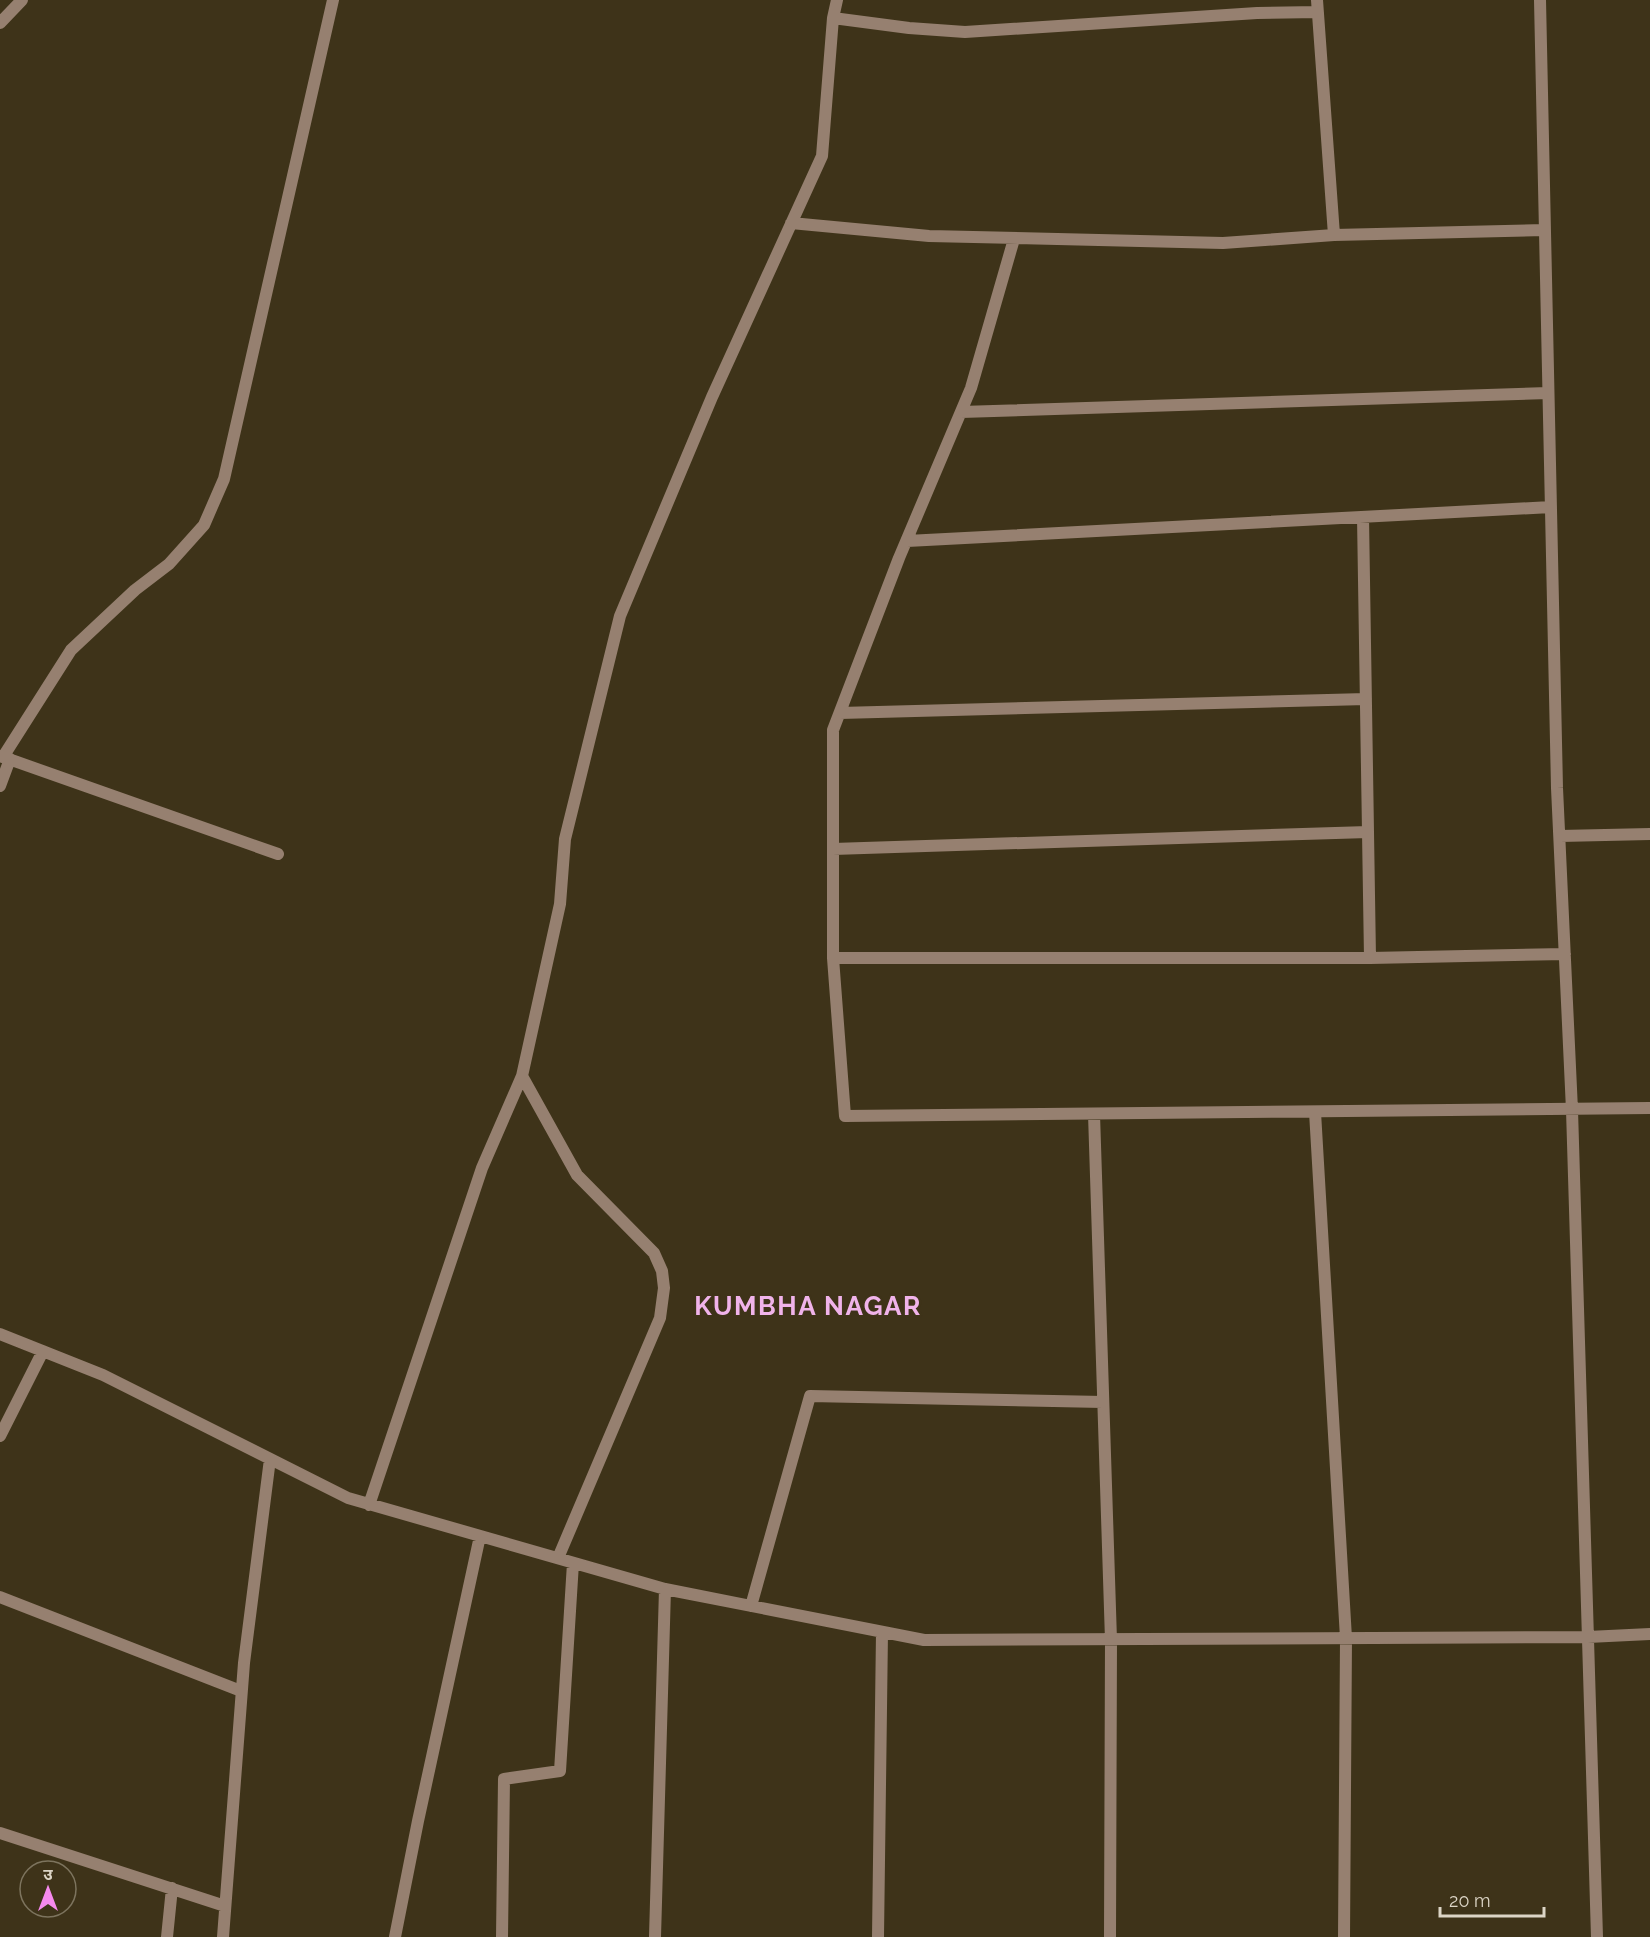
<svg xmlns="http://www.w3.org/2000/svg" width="1650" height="1937" viewBox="0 0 1650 1937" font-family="Raleway,'Noto Sans Devanagari',sans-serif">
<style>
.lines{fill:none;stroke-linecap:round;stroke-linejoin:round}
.lane{stroke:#968070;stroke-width:12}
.street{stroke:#968070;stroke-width:12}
.labels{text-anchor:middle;stroke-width:4.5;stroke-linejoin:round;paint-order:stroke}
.district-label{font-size:26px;font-weight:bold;letter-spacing:1.5px;fill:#f0b3ea;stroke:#3e3319}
</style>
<rect width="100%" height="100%" fill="#3e3319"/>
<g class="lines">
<path class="lane" d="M0 23 22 0
M3 757 71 650 135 590 169 564 204 525 224 479 333 0"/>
<path class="street" d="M1317 0 1334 235
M1540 0 1557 788 1572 1110 1597 1937
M833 18 909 28 965 32 1257 13 1318 12
M791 223 929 236 1223 243 1334 235 1544 230
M1014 239 971 388 899 558 833 730V958L845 1116 1650 1108
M961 412 1548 393
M1363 517 1370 958
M907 541 1551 507
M840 713 1366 699
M0 756 278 854
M0 786 10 759
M1560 836 1650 834
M833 849 1368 832
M833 958H1370L1565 954
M522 1076 577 1175 654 1253 662 1271 664 1288 660 1318 558 1558
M1315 1112 1346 1638 1344 1937
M1094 1114 1111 1640 1110 1937
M0 1334 103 1375 348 1498 665 1589 924 1640 1588 1637 1650 1634
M0 1436 43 1351
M369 1505 482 1168 522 1076 560 904 565 839 620 616 712 397 822 156 833 18 837 0
M0 1597 241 1691
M751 1606 810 1396 1103 1402
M0 1833 225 1906
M167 1937 172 1888
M223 1937 244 1663 270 1459
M395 1937 418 1821 480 1536
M502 1937 504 1779 560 1771 573 1563
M655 1937 665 1589
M878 1937 882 1632"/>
</g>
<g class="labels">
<g class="district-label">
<text x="808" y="1315">KUMBHA NAGAR</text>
</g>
</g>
<g transform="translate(48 1889)"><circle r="28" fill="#3e3319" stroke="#7d745e" stroke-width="1.5"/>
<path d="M0-4.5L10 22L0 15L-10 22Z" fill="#f589ee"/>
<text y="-9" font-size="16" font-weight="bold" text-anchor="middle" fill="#dcd5c6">उ</text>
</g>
<path d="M1440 1907v9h104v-9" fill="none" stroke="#dcd5c6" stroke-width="3"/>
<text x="1449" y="1907" font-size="18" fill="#dcd5c6" stroke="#3e3319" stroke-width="4.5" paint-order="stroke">20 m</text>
</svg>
